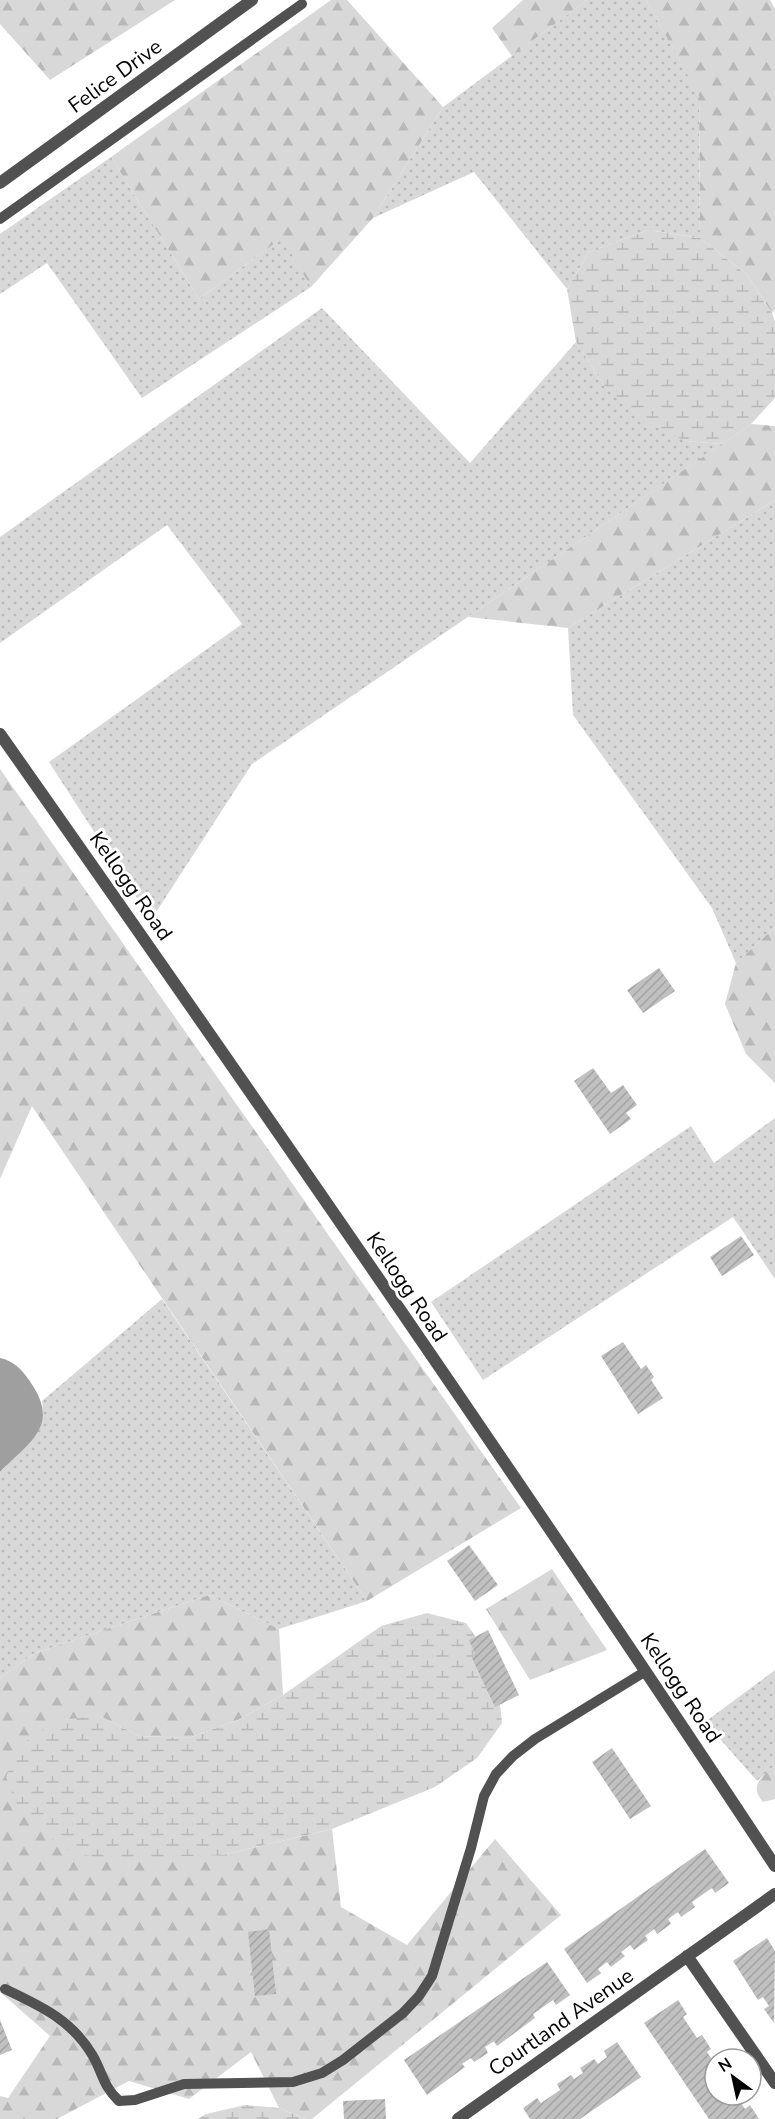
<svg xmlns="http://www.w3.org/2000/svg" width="775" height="2119" viewBox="0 0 775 2119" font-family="'Nunito Sans',sans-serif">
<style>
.grass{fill:url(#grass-dots)}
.forest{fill:url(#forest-firs)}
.wetland{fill:url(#wetland-marsh)}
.water{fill:#9f9f9f}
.building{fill:url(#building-hatch)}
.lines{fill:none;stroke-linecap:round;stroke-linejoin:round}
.service{stroke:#515151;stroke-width:10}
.minor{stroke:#515151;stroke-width:12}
.labels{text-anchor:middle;stroke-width:6;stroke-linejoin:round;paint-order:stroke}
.street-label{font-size:21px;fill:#000;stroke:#fff}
</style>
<defs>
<pattern id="grass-dots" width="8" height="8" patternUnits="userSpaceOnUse" patternTransform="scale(1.5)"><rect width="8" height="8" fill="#d8d8d8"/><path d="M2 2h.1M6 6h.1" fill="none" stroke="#b8b8b8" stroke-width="1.8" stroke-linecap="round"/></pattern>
<pattern id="forest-firs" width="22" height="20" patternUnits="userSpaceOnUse" patternTransform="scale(1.5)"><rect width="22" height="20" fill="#d8d8d8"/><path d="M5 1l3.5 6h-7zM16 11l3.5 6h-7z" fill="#b8b8b8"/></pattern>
<pattern id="wetland-marsh" width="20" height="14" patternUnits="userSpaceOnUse" patternTransform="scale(1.5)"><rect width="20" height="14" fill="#d8d8d8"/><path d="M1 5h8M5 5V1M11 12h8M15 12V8" fill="none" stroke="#b8b8b8"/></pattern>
<pattern id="building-hatch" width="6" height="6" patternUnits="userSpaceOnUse" patternTransform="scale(1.5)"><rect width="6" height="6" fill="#c0c0c0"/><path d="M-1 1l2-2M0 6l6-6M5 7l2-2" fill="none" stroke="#a3a3a3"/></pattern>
</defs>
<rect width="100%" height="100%" fill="#fff"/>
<path class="grass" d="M587 0H646L699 95 700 238 648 230 589 252 567 289 474 172 373 218 443 107Z
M111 157 199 299 283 237 311 287 142 398 47 263 0 294V234Z
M322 308 470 463 576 342 606 388 686 441 722 444 252 764 151 920 49 762 242 624 167 525 0 643V537Z
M775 500V927L736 963 712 908 573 715 568 628Z
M775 1118V1279L733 1217 483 1380 431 1302 691 1126 714 1163Z
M162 1299 367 1601 279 1629 209 1595 35 1653 0 1678V1472C19 1453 48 1431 42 1401Z
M775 1670V1765L757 1781 705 1722Z"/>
<path class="forest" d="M0 0H175L50 80 0 24Z
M331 0H347L443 107 373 218 311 287 282 238 199 299 111 157Z
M523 0H587L512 56 492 28Z
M646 0H770L775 9V310L772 313 747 275 700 238 699 96Z
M751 424 775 426V500L568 628 468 617Z
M0 769 521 1508 367 1601 32 1106 0 1179Z
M775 927V1083L746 1054 725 1004 736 963Z
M552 1569 607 1650 530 1680 486 1609Z
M209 1595 279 1629 283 1695 238 1720 189 1738 139 1736 100 1716 222 1855 332 1829 341 1907 407 1945 495 1839 561 1915 312 2119H305L279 2108 251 2052 189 2099 129 2081 57 2119H0V2096L8 2098 50 2036 0 1992V1678L35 1653Z
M775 1765V1799L763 1802C748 1786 763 1775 775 1765Z"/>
<path class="wetland" d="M648 230 700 238 747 275 772 313 775 322V398L751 424 722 444 686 441 650 424 606 388 576 342 567 289 589 252Z
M427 1613 466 1623 496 1667 502 1723 477 1758 435 1787 332 1829 222 1855 102 1859 67 1850 41 1831 18 1808 6 1777 19 1746 57 1720 100 1716 139 1736 189 1738 238 1720 283 1695 381 1626Z
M245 2105 279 2108 305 2119H198L206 2114Z"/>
<path class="water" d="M0 1358C14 1361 21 1369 29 1380 61 1425 32 1440 0 1472Z"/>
<path class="building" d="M659 968 675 991 643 1013 627 990Z
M593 1068 611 1093 623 1085 637 1105 626 1113 631 1119 610 1134 574 1081Z
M741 1236 754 1255 722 1276 710 1257Z
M623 1342 641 1369 646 1365 654 1377 651 1380 663 1398 638 1414 601 1356Z
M469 1545 498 1585 475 1601 447 1561Z
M488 1630 519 1695 495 1707 471 1656 475 1654 469 1640Z
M612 1748 651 1806 630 1819 592 1762Z
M705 1849 729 1883 715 1893 712 1888 692 1902 695 1907 681 1917 678 1912 668 1919 671 1924 657 1934 654 1929 645 1936 648 1940 634 1950 630 1945 621 1952 625 1956 611 1967 607 1962 598 1969 601 1973 587 1983 564 1949Z
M269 1929 276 1994 255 1996 248 1932Z
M767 1938 775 1951 774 2023 764 2009 769 2006 763 1997 758 2000 733 1961Z
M547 1962 570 1995 556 2005 553 2000 533 2014 535 2018 497 2046 494 2041 485 2047 488 2053 474 2062 471 2058 462 2064 465 2067 427 2095 404 2060Z
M678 2000 687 2014 683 2017 697 2038 702 2035 711 2049 707 2052 713 2061 715 2059V2095H745L739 2100 745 2109 750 2105 759 2119H709L644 2023Z
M0 2020 12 2050 0 2055Z
M617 2042 641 2077 580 2119H530L523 2108 537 2098 541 2103 560 2090 557 2084 571 2075 574 2079 583 2073 580 2068 594 2059 598 2064 607 2057 604 2051Z
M385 2099 386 2119H344L343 2101Z"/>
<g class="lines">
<path class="service" d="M0 219 302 4
M5 1989C41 2006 72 2020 93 2056 103 2074 103 2086 119 2101L135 2100 184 2084 293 2082 322 2073 343 2060 403 2013 419 1996 432 1976 471 1848 484 1796 496 1774 513 1756 535 1739 646 1671"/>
<path class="minor" d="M0 183 252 0
M0 734C263 1108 523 1484 775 1866
M687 1956 775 2083
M458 2119 775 1894"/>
</g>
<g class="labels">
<g class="street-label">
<text transform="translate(115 76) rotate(-36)" y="7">Felice Drive</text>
<text transform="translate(131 886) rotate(55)" y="7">Kellogg Road</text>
<text transform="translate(407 1287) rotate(56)" y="7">Kellogg Road</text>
<text transform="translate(681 1688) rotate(56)" y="7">Kellogg Road</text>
<text transform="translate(561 2022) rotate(-35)" y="7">Courtland Avenue</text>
</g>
</g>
<g transform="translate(733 2077) rotate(327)"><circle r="28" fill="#ffffff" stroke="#999999" stroke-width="1.5"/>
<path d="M0-4.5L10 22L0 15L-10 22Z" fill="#000000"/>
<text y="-9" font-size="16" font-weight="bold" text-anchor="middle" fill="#000000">N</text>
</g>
</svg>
